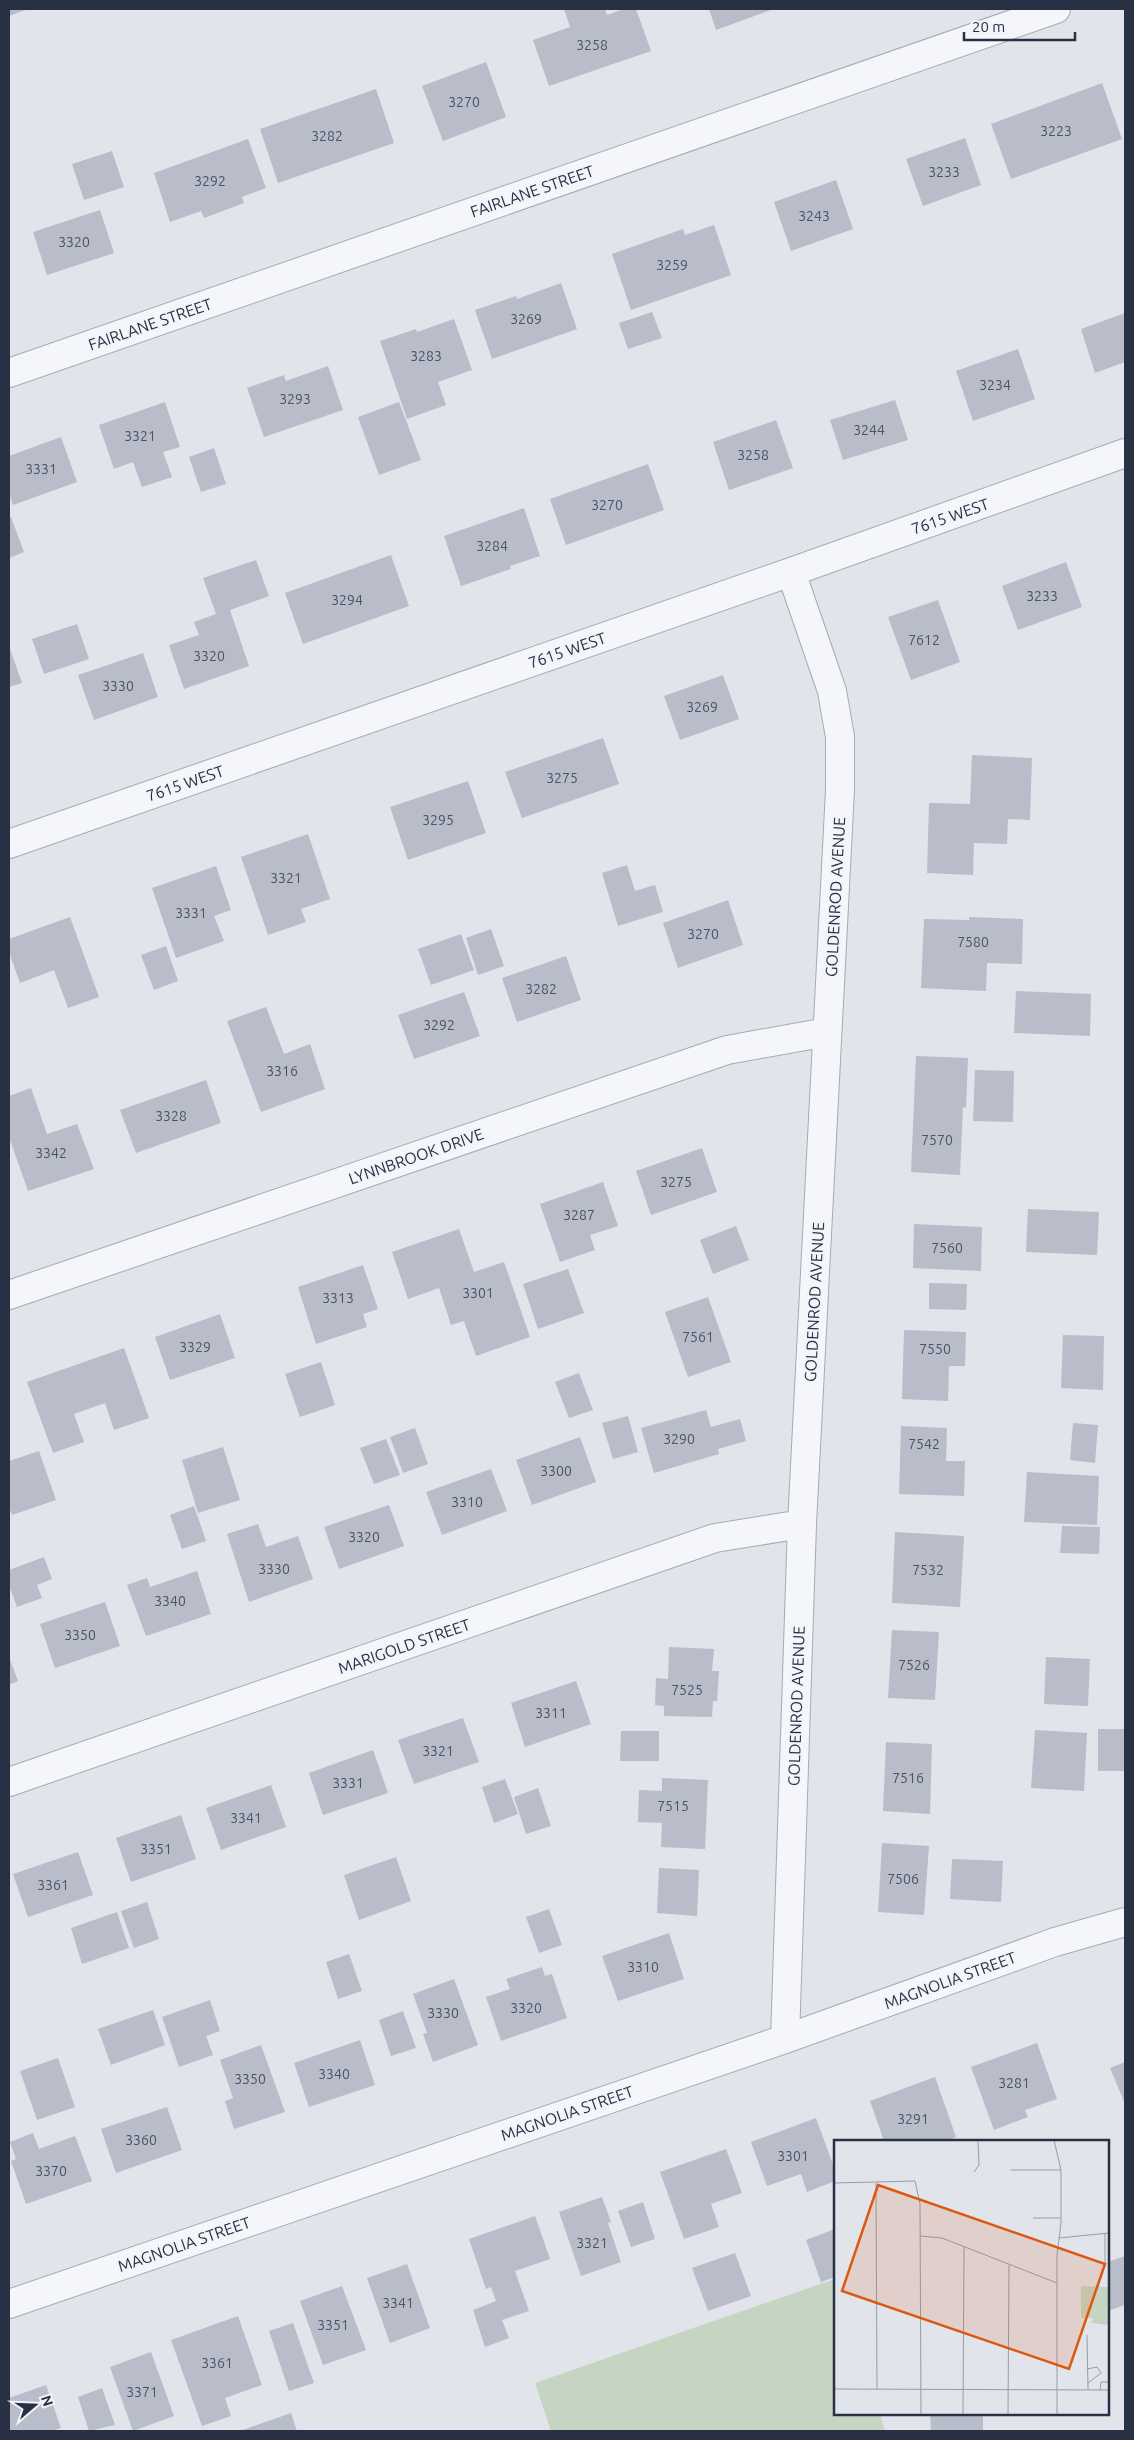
<svg xmlns="http://www.w3.org/2000/svg" width="1134" height="2440" viewBox="0 0 1134 2440" font-family="Ubuntu,sans-serif">
<style>
.green{fill:#c5d5c2}
.building{fill:#b8bdc9}
.lines{fill:none;stroke-linecap:round;stroke-linejoin:round}
.minor-casing{stroke:#a6aab6;stroke-width:30}
.minor{stroke:#f5f6f9;stroke-width:28}
.labels{text-anchor:middle;stroke-width:4;stroke-linejoin:round;paint-order:stroke}
.number-label{font-size:14px;fill:#4c5365}
.street-label{font-size:16px;fill:#283044;stroke:#f1f4f8}
.inset-road{fill:none;stroke:#979ca8;stroke-width:1}
.view{fill:#de570f;fill-opacity:0.15;stroke:#de570f;stroke-width:2.5}
.inset-edge{fill:none;stroke:#283044;stroke-width:2.5}
</style>
<rect width="100%" height="100%" fill="#e1e4eb"/>
<path class="green" d="M835 2279V2414H880L885 2431H551L535 2383Z"/>
<path class="building" d="M9 9H28L9 16Z
M564 9H605L607 15 624 9H636L651 51 549 86 533 40 570 27Z
M709 9H774L716 30Z
M486 62 506 117 443 141 422 86Z
M1102 83 1122 139 1011 179 991 124Z
M376 89 394 143 278 183 260 129Z
M965 138 981 185 923 206 906 159Z
M248 139 266 188 242 197 244 203 204 218 201 211 170 222 154 173Z
M112 151 124 187 84 200 72 164Z
M836 180 853 229 791 251 774 202Z
M100 210 114 253 47 275 33 232Z
M714 225 731 275 631 310 612 254 683 229 685 235Z
M561 283 577 329 492 359 475 310 516 296 517 299Z
M652 312 662 338 628 349 619 323Z
M1125 313V362L1095 373 1081 329Z
M454 319 472 370 438 382 446 405 407 419 380 341 416 329 417 332Z
M1018 349 1035 399 973 421 956 371Z
M328 366 343 410 264 437 247 388 284 375 286 381Z
M895 400 908 440 843 460 830 420Z
M165 402 180 447 163 452 172 477 142 487 133 462 114 469 99 425Z
M399 402 421 460 379 475 358 417Z
M776 420 793 468 729 490 713 442Z
M61 437 77 482 13 505 9 493V456Z
M214 448 226 484 201 492 189 457Z
M648 464 664 510 566 545 550 499Z
M524 508 540 556 510 566 511 569 461 586 444 536Z
M11 517 24 552 9 558V518Z
M391 555 409 606 303 644 285 593Z
M256 560 269 596 230 610 249 666 184 689 169 645 199 635 194 622 216 614 203 578Z
M1066 562 1082 607 1018 630 1002 586Z
M938 600 960 662 911 680 888 617Z
M77 624 89 659 44 674 32 639Z
M9 646 22 683 9 687Z
M143 653 158 697 94 720 78 675Z
M723 675 739 719 680 740 664 696Z
M603 738 619 784 522 818 505 772Z
M972 755 1032 758 1030 820 1008 819 1007 844 974 843 973 875 927 873 929 803 970 804Z
M468 781 486 833 408 860 390 807Z
M308 834 330 899 301 909 306 922 268 935 241 857Z
M627 865 635 891 655 885 663 912 618 926 602 873Z
M216 866 231 910 214 916 224 941 176 958 152 888Z
M728 900 743 945 678 968 663 923Z
M70 917 99 997 68 1008 54 970 20 983 9 952V939Z
M969 917 1023 919 1022 964 987 963 986 991 921 988 924 919 969 920Z
M491 929 504 966 478 975 466 938Z
M461 934 474 970 431 985 418 949Z
M166 946 178 981 154 990 141 955Z
M566 956 581 1000 517 1022 502 978Z
M1016 991 1091 994 1090 1036 1014 1033Z
M464 992 480 1036 414 1059 398 1015Z
M266 1007 284 1054 310 1044 325 1089 261 1112 227 1021Z
M916 1056 968 1058 966 1108 963 1107 960 1175 911 1172Z
M975 1070 1014 1071 1013 1122 973 1121Z
M206 1080 221 1123 136 1153 120 1110Z
M31 1088 47 1134 77 1124 94 1169 28 1191 9 1137V1096Z
M702 1148 717 1192 651 1215 636 1171Z
M603 1182 618 1226 590 1235 595 1250 560 1262 540 1204Z
M1028 1209 1099 1212 1097 1255 1026 1252Z
M914 1224 982 1227 981 1271 913 1268Z
M736 1226 749 1260 713 1274 700 1240Z
M459 1229 474 1272 504 1262 530 1337 476 1356 464 1321 451 1325 439 1288 408 1299 392 1252Z
M363 1265 378 1309 363 1314 367 1327 316 1344 298 1287Z
M568 1269 584 1313 538 1329 523 1284Z
M929 1283 967 1284 966 1310 929 1309Z
M708 1297 731 1362 688 1377 665 1312Z
M220 1314 235 1358 170 1380 155 1337Z
M904 1330 966 1332 965 1366H949L948 1401 902 1399Z
M1063 1335 1104 1336 1103 1390 1061 1388Z
M124 1348 149 1418 114 1430 105 1403 74 1414 84 1442 53 1453 27 1382Z
M321 1362 335 1405 300 1417 285 1374Z
M579 1373 593 1410 569 1418 555 1382Z
M706 1410 711 1427 740 1419 746 1441 718 1449 719 1454 654 1473 641 1428Z
M628 1416 638 1452 613 1459 602 1423Z
M1073 1423 1098 1425 1095 1463 1070 1460Z
M901 1426 947 1428 946 1461H965L964 1496 899 1494Z
M415 1428 428 1464 403 1473 390 1437Z
M580 1437 596 1482 532 1505 516 1460Z
M386 1439 400 1475 374 1484 360 1448Z
M223 1447 240 1500 198 1513 182 1460Z
M39 1451 56 1500 12 1515 9 1507V1461Z
M491 1469 507 1511 442 1535 426 1492Z
M1027 1472 1099 1476 1097 1525 1024 1522Z
M389 1505 404 1546 339 1569 324 1527Z
M194 1506 206 1541 182 1549 170 1515Z
M258 1524 266 1547 298 1536 313 1579 249 1602 227 1534Z
M1062 1526 1100 1527 1099 1554 1060 1553Z
M895 1532 964 1536 960 1607 892 1603Z
M44 1557 52 1579 37 1585 42 1598 17 1607 9 1585V1570Z
M197 1571 211 1614 146 1636 127 1585 147 1578 150 1587Z
M105 1602 120 1646 55 1668 40 1624Z
M892 1630 939 1632 935 1700 888 1698Z
M669 1647 714 1649 712 1671H719L717 1701H713L712 1717 664 1716V1706L655 1705 656 1678 668 1679Z
M9 1657 18 1681 9 1685Z
M1046 1657 1090 1659 1088 1706 1044 1704Z
M576 1681 591 1724 525 1747 511 1703Z
M463 1718 479 1762 414 1784 398 1740Z
M1098 1729H1125V1771H1098Z
M1035 1730 1087 1733 1084 1791 1031 1788Z
M621 1731H659V1761H620Z
M886 1742 932 1744 930 1814 883 1811Z
M373 1750 388 1793 323 1815 309 1773Z
M662 1778 708 1780 705 1849 661 1847 662 1823 638 1822 639 1790 662 1791Z
M505 1779 518 1814 494 1823 482 1787Z
M271 1785 286 1827 221 1850 206 1808Z
M538 1788 551 1826 526 1834 514 1797Z
M181 1815 196 1859 131 1882 116 1838Z
M882 1843 929 1846 924 1915 878 1912Z
M78 1852 93 1895 28 1917 13 1874Z
M396 1857 411 1901 359 1920 344 1875Z
M952 1859 1003 1861 1001 1902 950 1899Z
M659 1868 699 1870 697 1916 657 1913Z
M147 1902 159 1939 134 1948 121 1911Z
M549 1909 562 1945 539 1953 526 1917Z
M117 1912 129 1948 82 1964 71 1928Z
M669 1933 684 1979 618 2001 602 1956Z
M349 1954 362 1991 338 1999 326 1962Z
M542 1967 545 1976 552 1974 567 2018 501 2041 486 1997 510 1989 506 1979Z
M454 1979 478 2045 433 2062 423 2034 427 2033 413 1994Z
M210 2000 220 2031 206 2036 213 2055 179 2067 162 2017Z
M153 2010 165 2045 111 2065 98 2029Z
M403 2011 416 2048 391 2056 379 2020Z
M360 2040 375 2085 309 2107 294 2063Z
M1037 2043 1057 2099 1025 2110 1028 2117 994 2130 971 2067Z
M261 2045 285 2112 234 2129 225 2101 233 2098 220 2060Z
M58 2058 75 2107 37 2120 20 2071Z
M1125 2062V2104L1110 2068Z
M935 2077 956 2137 946 2141H884L870 2101Z
M167 2107 182 2150 116 2173 101 2129Z
M816 2118 835 2170V2181L807 2192 801 2174 767 2186 751 2142Z
M33 2133 39 2149 75 2136 92 2181 26 2204 11 2161 16 2159 10 2142Z
M726 2149 742 2193 711 2204 719 2227 684 2239 660 2172Z
M602 2197 611 2222 608 2223 621 2262 581 2276 559 2212Z
M643 2202 655 2239 631 2247 618 2211Z
M535 2216 550 2259 515 2271 529 2311 502 2320 509 2338 485 2347 473 2310 496 2301 491 2287 486 2289 469 2239Z
M835 2229V2277L821 2282 806 2240Z
M735 2253 751 2296 708 2311 692 2268Z
M1125 2256V2305L1108 2311V2262Z
M407 2264 430 2328 390 2343 367 2278Z
M342 2286 366 2350 323 2365 300 2301Z
M238 2316 262 2385 225 2398 231 2416 202 2426 171 2340Z
M293 2323 314 2383 289 2391 269 2331Z
M151 2352 174 2416 133 2431 110 2367Z
M46 2385 61 2428 51 2431H9V2398Z
M102 2388 115 2425 89 2431 78 2397Z
M291 2413 297 2431H240Z
M930 2414H983V2431H931Z"/>
<g class="lines">
<g class="minor-casing">
<path id="minor" d="M9 373 1056 9
M9 844 791 572 1125 453
M9 1295 727 1050 827 1032
M9 1782 715 1538 802 1524
M785 2039 802 1524 840 790V737L832 691 791 572
M9 2304 785 2039 1055 1942 1125 1922"/>
</g>
<use href="#minor" class="minor"/>
</g>
<g class="labels">
<g class="number-label">
<text x="592" y="50">3258</text>
<text x="464" y="107">3270</text>
<text x="1056" y="136">3223</text>
<text x="327" y="141">3282</text>
<text x="944" y="177">3233</text>
<text x="210" y="186">3292</text>
<text x="814" y="221">3243</text>
<text x="74" y="247">3320</text>
<text x="672" y="270">3259</text>
<text x="526" y="324">3269</text>
<text x="426" y="361">3283</text>
<text x="995" y="390">3234</text>
<text x="295" y="404">3293</text>
<text x="869" y="435">3244</text>
<text x="140" y="441">3321</text>
<text x="753" y="460">3258</text>
<text x="41" y="474">3331</text>
<text x="607" y="510">3270</text>
<text x="492" y="551">3284</text>
<text x="1042" y="601">3233</text>
<text x="347" y="605">3294</text>
<text x="924" y="645">7612</text>
<text x="209" y="661">3320</text>
<text x="118" y="691">3330</text>
<text x="702" y="712">3269</text>
<text x="562" y="783">3275</text>
<text x="438" y="825">3295</text>
<text x="286" y="883">3321</text>
<text x="191" y="918">3331</text>
<text x="703" y="939">3270</text>
<text x="973" y="947">7580</text>
<text x="541" y="994">3282</text>
<text x="439" y="1030">3292</text>
<text x="282" y="1076">3316</text>
<text x="171" y="1121">3328</text>
<text x="937" y="1145">7570</text>
<text x="51" y="1158">3342</text>
<text x="676" y="1187">3275</text>
<text x="579" y="1220">3287</text>
<text x="947" y="1253">7560</text>
<text x="478" y="1298">3301</text>
<text x="338" y="1303">3313</text>
<text x="698" y="1342">7561</text>
<text x="195" y="1352">3329</text>
<text x="935" y="1354">7550</text>
<text x="679" y="1444">3290</text>
<text x="924" y="1449">7542</text>
<text x="556" y="1476">3300</text>
<text x="467" y="1507">3310</text>
<text x="364" y="1542">3320</text>
<text x="274" y="1574">3330</text>
<text x="928" y="1575">7532</text>
<text x="170" y="1606">3340</text>
<text x="80" y="1640">3350</text>
<text x="914" y="1670">7526</text>
<text x="687" y="1695">7525</text>
<text x="551" y="1718">3311</text>
<text x="438" y="1756">3321</text>
<text x="908" y="1783">7516</text>
<text x="348" y="1788">3331</text>
<text x="673" y="1811">7515</text>
<text x="246" y="1823">3341</text>
<text x="156" y="1854">3351</text>
<text x="903" y="1884">7506</text>
<text x="53" y="1890">3361</text>
<text x="643" y="1972">3310</text>
<text x="526" y="2013">3320</text>
<text x="443" y="2018">3330</text>
<text x="334" y="2079">3340</text>
<text x="250" y="2084">3350</text>
<text x="1014" y="2088">3281</text>
<text x="913" y="2124">3291</text>
<text x="141" y="2145">3360</text>
<text x="793" y="2161">3301</text>
<text x="51" y="2176">3370</text>
<text x="592" y="2248">3321</text>
<text x="398" y="2308">3341</text>
<text x="333" y="2330">3351</text>
<text x="217" y="2368">3361</text>
<text x="142" y="2397">3371</text>
</g>
<g class="street-label">
<text transform="translate(532 191) rotate(-19)" y="6">FAIRLANE STREET</text>
<text transform="translate(150 324) rotate(-19)" y="6">FAIRLANE STREET</text>
<text transform="translate(950 516) rotate(-19)" y="6">7615 WEST</text>
<text transform="translate(567 650) rotate(-19)" y="6">7615 WEST</text>
<text transform="translate(185 783) rotate(-19)" y="6">7615 WEST</text>
<text transform="translate(835 897) rotate(-87)" y="6">GOLDENROD AVENUE</text>
<text transform="translate(416 1156) rotate(-19)" y="6">LYNNBROOK DRIVE</text>
<text transform="translate(814 1302) rotate(-87)" y="6">GOLDENROD AVENUE</text>
<text transform="translate(404 1646) rotate(-19)" y="6">MARIGOLD STREET</text>
<text transform="translate(796 1706) rotate(-88)" y="6">GOLDENROD AVENUE</text>
<text transform="translate(950 1980) rotate(-20)" y="6">MAGNOLIA STREET</text>
<text transform="translate(567 2113) rotate(-19)" y="6">MAGNOLIA STREET</text>
<text transform="translate(184 2244) rotate(-19)" y="6">MAGNOLIA STREET</text>
</g>
</g>
<g transform="translate(834 2140)">
<rect width="275" height="275" fill="#e1e4eb"/>
<path d="M247 146 275 147V185L257 183 259 178H247Z" fill="#c5d5c2"/>
<path class="inset-road" d="M220 0 227 30V83L223 115V275M177 30H227M140 32 145 25 144 0M0 43 81 41 86 64 87 275M42 43 43 249M199 78H227M271 93V125M86 96 108 98 223 143M225 98 275 93M253 195 254 249M253 229 263 227 267 233 254 243M0 249 275 250M266 250 267 242H275M129 275 130 107M174 275 175 125"/>
<path class="view" d="M44 45 271 124 235 229 8 151Z"/>
<rect width="275" height="275" class="inset-edge"/>
</g>
<rect width="1134" height="2440" fill="none" stroke="#283044" stroke-width="20"/>
<g transform="translate(35 2405) rotate(71)" stroke="#f1f4f8" stroke-width="4" paint-order="stroke">
<path d="M0-4L9 19L0 12L-9 19Z" fill="#283044"/>
<text y="-8" font-size="14" font-weight="bold" text-anchor="middle" fill="#283044">N</text>
</g>
<path d="M964 32v8h111v-8" fill="none" stroke="#283044" stroke-width="2.5"/>
<text x="972" y="32" font-size="15" fill="#283044" stroke="#f1f4f8" stroke-width="4" paint-order="stroke">20 m</text>
</svg>
